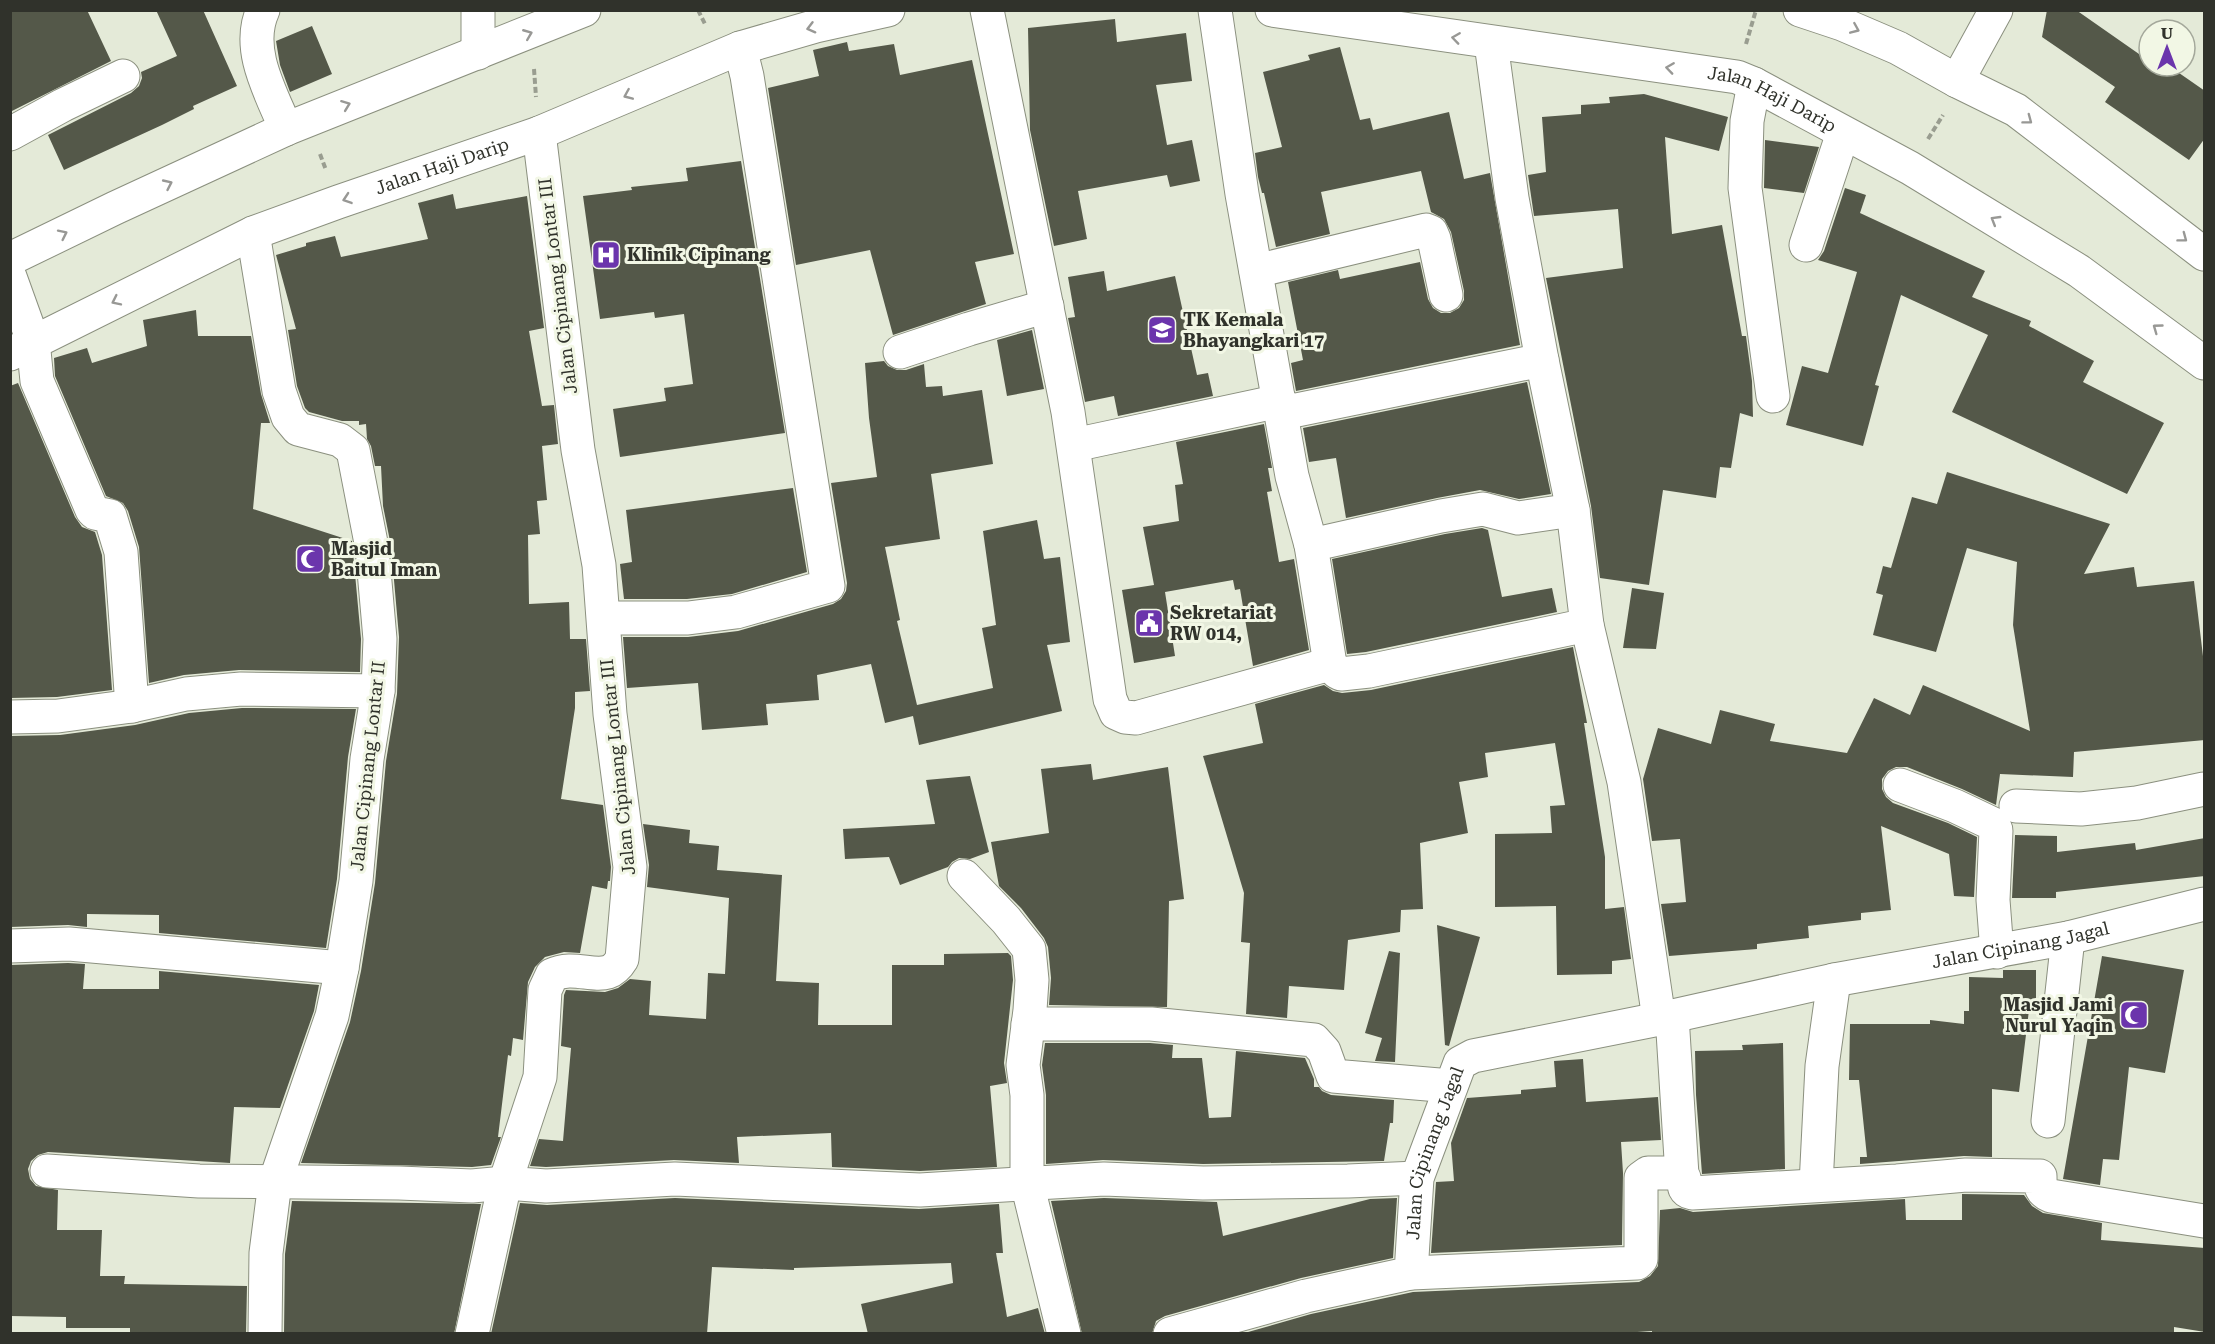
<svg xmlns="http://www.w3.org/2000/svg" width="2215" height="1344" viewBox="0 0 2215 1344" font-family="'Roboto Serif',serif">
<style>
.building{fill:#545849}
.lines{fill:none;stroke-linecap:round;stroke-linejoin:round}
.minor-casing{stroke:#8b907f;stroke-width:35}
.major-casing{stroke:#8b907f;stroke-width:35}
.path{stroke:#999d90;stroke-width:4;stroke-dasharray:6 3;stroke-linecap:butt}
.minor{stroke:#fff;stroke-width:33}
.major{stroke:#fff;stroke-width:33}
.oneway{stroke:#989895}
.labels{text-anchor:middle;stroke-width:6;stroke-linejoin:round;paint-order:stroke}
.street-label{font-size:18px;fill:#30322b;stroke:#f2f7e5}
.poi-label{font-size:18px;font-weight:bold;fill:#30322b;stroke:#f2f7e5;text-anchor:start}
</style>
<rect width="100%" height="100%" fill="#e4ead8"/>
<path class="building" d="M10 10H87L111 61 10 112Z
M156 10H203L237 86 193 106 194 109 162 125 64 170 48 135 131 93 139 86 142 78 141 72 177 56Z
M2047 10H2076L2139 54 2143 48 2149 52V66H2169L2205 91V138L2189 160 2105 102 2115 87 2042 37Z
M1115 19 1117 42 1186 33 1192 81 1156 85 1167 145 1192 140 1200 181 1170 187 1167 175 1078 191 1087 239 1054 246 1030 130 1028 28Z
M312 26 332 74 290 92 280 65 276 41Z
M847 42 849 51 894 44 900 75 972 60 1014 254 975 262 986 304 893 335 870 250 796 265 768 88 819 76 813 50Z
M1340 47 1360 120 1370 118 1373 130 1449 112 1464 179 1490 173 1520 345 1296 391 1291 363 1303 360 1288 282 1338 270 1340 279 1420 262 1428 299 1433 308 1441 313H1450L1459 308 1464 300V291L1451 232 1444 219 1431 212 1421 171 1321 192 1330 234 1276 247 1264 193H1262L1258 177 1255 153 1282 147 1263 72 1310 60 1308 55Z
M1644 94 1728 117 1719 151 1665 137 1672 234 1722 225 1742 336H1746L1752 381 1753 417 1740 413 1731 468 1720 467 1716 498 1663 490 1649 585 1600 578 1591 506 1546 278 1623 268 1618 209 1534 216 1528 175 1546 172 1542 117 1581 114V105L1610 103 1609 97Z
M1765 140 1819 147 1804 193 1764 188Z
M741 161 785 433 620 457 613 409 666 401 664 388 693 384 684 314 655 318 654 312 600 319 583 196 632 190 631 187 688 181 686 168Z
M1845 188 1866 195 1860 213 1985 271 1972 297 2031 321 2029 326 2094 361 2083 382 2164 423 2127 494 1952 412 1988 335 1901 295 1875 385 1879 386 1863 446 1786 425 1802 366 1828 373 1857 272 1818 260 1824 251Z
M453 194 456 209 527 196 544 328 529 331 542 406 554 405 558 444 542 446 547 500 537 501 540 534 528 535 529 604 569 602 570 639H586L590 691 575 692V708L561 799 603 805 611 867 610 881H608L607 889 592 886 580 953 564 952 545 957 535 967 528 982 523 1040 513 1038 511 1056 508 1055 498 1137H501L491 1165 472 1167 301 1163 350 1022 361 971 375 883 386 761 397 694 399 637 391 546 383 506 381 466H375L371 446 367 439 366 424 359 425V421H342L309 412 305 408 297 386 288 330 296 329 276 255 306 246V243L335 236 341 257 428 239 418 203Z
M1104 271 1107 291 1175 276 1197 375 1208 373 1213 396 1118 416 1114 396 1085 402 1068 318 1075 317 1068 277Z
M196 310 198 336H251L261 394 270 423H261L253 509 352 541 361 639 360 672 239 670 184 675 149 683 139 547 128 511 123 503 106 496 55 376 54 358 87 348 92 363 147 346 143 320Z
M1032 330 1044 389 1007 396 997 340Z
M884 361 888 366 897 370H906L924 364 926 387 942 386 943 396 982 390 993 464 931 474 940 539 885 547 900 620 897 621 917 705 993 688 982 628 996 625 983 531 1037 520 1044 559 1060 557 1070 642 1047 645 1062 711 919 745 913 716 885 723 871 664 817 675 819 700 766 704 768 725 702 730 698 683 627 688 623 637H688L738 631 833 604 841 599 846 591 847 583 831 483 877 477 869 418 865 363Z
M1527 382 1551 494 1519 499 1480 490 1437 498 1346 518 1336 458 1309 462 1303 428Z
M18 383 75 517 82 527 95 532 102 555 112 690 57 697 10 698V386Z
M1264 424 1272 468H1268L1272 491 1267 492 1279 562 1294 559 1309 650 1253 666 1240 589 1235 590 1233 580 1165 592 1175 656 1134 663 1122 590 1154 585 1143 527 1179 521 1175 485 1183 484 1176 442Z
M1947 472 2110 524 2084 574 2134 567 2137 587 2194 581 2205 673V740L2074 752 2073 777 2000 774 1996 805 1962 789 1907 767H1896L1888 771 1882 779V789L1886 797 1893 803 1948 823 1977 837 1974 897 1954 896 1949 854 1881 826 1891 910 1861 913V920L1808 926 1809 938 1757 944V949L1669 956 1661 904 1686 902 1680 839 1652 841 1643 779 1658 728 1711 744 1720 710 1775 724 1770 741 1847 753 1874 698 1910 715 1923 685 2030 731 2013 625 2017 562 1967 548 1936 652 1873 635 1883 595 1876 593 1883 566 1891 568 1912 497 1937 504Z
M793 488 807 572 732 594 687 599H624L620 564 632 562 626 510Z
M1482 528 1488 530 1502 597 1552 588 1557 612 1366 652 1347 654 1332 559 1445 534Z
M1632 588 1664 593 1656 649 1623 648Z
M1573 647 1587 723H1584L1605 857V909L1624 907 1631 959 1612 961V974L1557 975 1556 906 1495 907V834L1552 833 1550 806 1565 805 1555 743 1485 753 1488 777 1459 782 1468 833 1420 843 1423 909 1401 910 1400 932 1348 940 1344 990 1289 986 1287 1018 1246 1014 1250 943 1241 942 1244 893 1203 756 1263 743 1255 704 1324 685 1333 691 1342 693 1371 690Z
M242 708 356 709 348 757 337 879 326 948 159 933V915L87 914V927L68 925 10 927V736L60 735 135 725 189 713Z
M1091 764 1093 780 1168 767 1184 899 1169 901 1167 1007 1049 1005 1051 978 1048 947 1044 938 1021 908 999 886 991 842 1049 833 1041 769Z
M970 776 989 852 970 859 959 858 952 862 948 867 900 885 889 857 845 859 843 829 935 824 926 780Z
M643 824 690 830 689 843 719 846 717 870 782 875 776 981 819 983 818 1025H892V965H944V954L1008 953 1011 956 1013 980 1004 1063 1007 1083 990 1086 997 1167 920 1171 832 1167 831 1133 737 1137 739 1163 674 1160 546 1167 530 1166 539 1139 563 1141 571 1048 561 1046 564 995 566 990 605 992 618 988 630 979 651 981 649 1015 706 1019 708 973 725 974 729 898 647 887 649 865Z
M2015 835 2057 836V852L2135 843 2136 850 2205 838V876L2056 892V898H2012Z
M1437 925 1480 937 1449 1046 1445 1045Z
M1389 951 1400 953 1395 1062 1375 1061 1382 1038 1365 1033Z
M2102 956 2184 970 2165 1073 2129 1067 2119 1160 2103 1159 2100 1185 2063 1179Z
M68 963 85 964 83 989H159V971L319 985 314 1011 280 1108 234 1107 230 1163 48 1152 38 1155 31 1161 28 1169 30 1179 36 1186 58 1190 57 1230H102L100 1276H125L124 1284 247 1286 246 1334H130V1328H66V1317L10 1316 12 1162H10V965Z
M2003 970H2036V1011L2029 1010 2019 1092 1992 1089V1157L1964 1156 1860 1164V1157H1867L1859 1080H1849L1850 1024H1930V1020L1964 1024V1011H1969V977L2003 978Z
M1045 1043H1150L1173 1045 1172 1058H1202L1209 1118 1231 1117 1236 1051 1305 1058 1314 1079V1087H1319L1322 1091 1331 1095 1394 1100 1393 1123H1390L1384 1161 1203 1164 1103 1160 1046 1164V1095L1042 1065Z
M1783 1043 1785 1169 1702 1174 1696 1095 1695 1051 1743 1050 1742 1045Z
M1583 1059 1586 1102 1658 1097 1661 1140 1621 1142 1623 1173 1622 1245 1431 1253 1436 1182 1454 1181 1451 1143 1467 1098 1521 1094V1090L1556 1087 1554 1061Z
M1962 1194 2024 1195 2032 1206 2043 1213 2102 1223 2101 1240 2205 1248V1332L2174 1327V1334H1652V1331L1608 1334H1241L1311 1314 1413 1292 1639 1282 1650 1276 1658 1266 1660 1210 1680 1208 1693 1212 1905 1199 1906 1220H1962Z
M675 1198 919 1209 999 1204 1003 1253H996L1007 1317 1038 1308 1045 1334H868L861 1304 953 1283 951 1263 794 1268V1270L712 1267 707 1334H491L520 1203 547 1205Z
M1104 1198 1217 1202 1223 1236 1370 1199 1397 1198 1393 1258 1301 1278 1165 1316 1156 1321 1152 1334H1082L1051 1201Z
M292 1201 481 1204 454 1334H284L285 1254Z"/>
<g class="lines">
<g class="minor-casing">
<g id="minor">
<path d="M263 10C245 49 271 93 286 129"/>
<path d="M478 10V53"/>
<path d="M987 10 1068 412 1110 699 1116 713 1125 717 1136 718 1330 664 1311 545 1292 476 1242 194 1215 10"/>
<path d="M1957 81 1996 10"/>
<path d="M1754 84 1747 121 1745 188 1773 396"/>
<path d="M10 134 63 105 123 76"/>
<path d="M253 233 279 391 288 417 298 429 340 440 353 450 372 548 380 639 378 691 367 759 356 881 342 968 332 1016 275 1182 266 1253 265 1334"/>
<path d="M1806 245 1843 133"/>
<path d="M1256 271 1426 230 1431 232 1434 239 1446 295"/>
<path d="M33 341 37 381 92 510 95 513 110 516 121 552 132 706"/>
<path d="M900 352 969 329 1047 306"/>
<path d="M1282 413 1542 360"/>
<path d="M1074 445 1280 401"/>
<path d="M1311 545 1441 516 1483 509 1518 518 1573 510"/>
<path d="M604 618H688L736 612 828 586 747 76 740 48"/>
<path d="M1587 625 1624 782 1659 1019"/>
<path d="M1330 664 1337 672 1341 674 1369 671 1587 625 1573 510 1542 360 1512 198 1491 43"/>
<path d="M10 717 58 716 132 706 186 694 241 689 378 691"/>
<path d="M1900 785 1955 806 1993 824 1996 830 1993 900 1997 952"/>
<path d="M2016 806 2081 809 2137 803 2204 789"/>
<path d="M964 876 1006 920 1029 949 1032 980 1030 1010 1023 1065 1027 1095V1183L1064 1334"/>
<path d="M10 946 69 944 342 968"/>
<path d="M1672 1016 1682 1175"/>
<path d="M1028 1024H1151L1314 1040 1324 1051 1333 1076 1451 1086"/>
<path d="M2048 1121 2068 938"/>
<path d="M47 1171 199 1181 399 1183 472 1186 505 1183 546 1186 675 1179 920 1190 1104 1179 1203 1183 1348 1181 1417 1178"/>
<path d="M1816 1185 1822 1066 1834 980"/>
<path d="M1411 1273 1637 1263 1641 1259V1178L1648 1173H1679L1684 1178C1684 1186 1683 1191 1692 1193L1897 1181 1966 1175 2040 1176C2040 1187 2041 1192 2051 1196L2204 1221"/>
<path d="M472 1334 505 1183 540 1077 545 990 552 975C572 965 592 977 608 972 614 970 619 964 622 959L630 867 610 714 599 565 578 450 539 133"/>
<path id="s1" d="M1170 1334 1306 1296 1411 1273 1417 1178 1460 1063 1473 1056 1659 1019 1834 980 2068 938 2204 904"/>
</g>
</g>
<g class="major-casing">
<g id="major">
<path id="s2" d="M1272 10 1737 77 1754 84 1910 168 2079 271 2204 363"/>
<path d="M1800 10 1842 24 1898 48 1957 81 2016 110 2204 254"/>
<path d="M10 259 115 208 286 129 584 10"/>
<path d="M10 277 33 341"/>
<path id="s3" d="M10 354 253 233 338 202 539 133 740 48 816 26 888 10"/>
</g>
</g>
<path class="path" d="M698 10 706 26
M1746 44 1756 10
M534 69 536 97
M1928 139 1943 115
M320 154 326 170"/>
<use href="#minor" class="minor"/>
<use href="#major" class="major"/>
</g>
<defs><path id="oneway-chevron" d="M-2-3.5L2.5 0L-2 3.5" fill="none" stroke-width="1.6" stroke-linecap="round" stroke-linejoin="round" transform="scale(1.5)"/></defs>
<g class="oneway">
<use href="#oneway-chevron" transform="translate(811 28) rotate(165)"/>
<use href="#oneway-chevron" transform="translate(1855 29) rotate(23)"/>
<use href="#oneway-chevron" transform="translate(528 34) rotate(-22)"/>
<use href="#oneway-chevron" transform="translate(1456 38) rotate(-172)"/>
<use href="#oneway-chevron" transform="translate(1670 68) rotate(-172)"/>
<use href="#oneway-chevron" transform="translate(628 95) rotate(157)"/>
<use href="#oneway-chevron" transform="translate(346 105) rotate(-21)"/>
<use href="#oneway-chevron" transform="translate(2028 120) rotate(37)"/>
<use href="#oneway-chevron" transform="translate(168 184) rotate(-25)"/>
<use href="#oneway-chevron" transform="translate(347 199) rotate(161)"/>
<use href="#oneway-chevron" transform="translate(1995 220) rotate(-149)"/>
<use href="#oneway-chevron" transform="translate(63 234) rotate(-26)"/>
<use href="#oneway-chevron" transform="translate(2183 238) rotate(37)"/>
<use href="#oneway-chevron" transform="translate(116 301) rotate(154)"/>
<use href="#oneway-chevron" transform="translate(2157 328) rotate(-144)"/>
</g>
<defs>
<g id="hospital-square" transform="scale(1.5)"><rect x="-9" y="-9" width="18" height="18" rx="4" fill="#6b35ac" stroke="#f2f7e5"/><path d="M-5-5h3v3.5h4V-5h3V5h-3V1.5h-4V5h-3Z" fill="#fff"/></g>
<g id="school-square" transform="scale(1.5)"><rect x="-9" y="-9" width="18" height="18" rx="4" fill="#6b35ac" stroke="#f2f7e5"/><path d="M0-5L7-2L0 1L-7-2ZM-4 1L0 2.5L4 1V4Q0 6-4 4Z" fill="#fff"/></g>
<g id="mosque-square" transform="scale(1.5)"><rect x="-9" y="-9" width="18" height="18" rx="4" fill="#6b35ac" stroke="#f2f7e5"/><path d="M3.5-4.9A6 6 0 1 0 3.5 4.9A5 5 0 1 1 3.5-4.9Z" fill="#fff"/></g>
<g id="civic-square" transform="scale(1.5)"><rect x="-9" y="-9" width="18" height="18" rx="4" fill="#6b35ac" stroke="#f2f7e5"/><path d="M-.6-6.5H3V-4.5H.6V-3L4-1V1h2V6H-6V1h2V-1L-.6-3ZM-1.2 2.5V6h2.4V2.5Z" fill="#fff"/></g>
</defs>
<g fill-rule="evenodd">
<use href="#hospital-square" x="606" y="255"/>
<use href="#school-square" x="1162" y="330"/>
<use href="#mosque-square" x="310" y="559"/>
<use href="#civic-square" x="1149" y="623"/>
<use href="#mosque-square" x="2134" y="1015"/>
</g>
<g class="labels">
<g class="street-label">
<text dy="6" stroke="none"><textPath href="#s2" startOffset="510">Jalan Haji Darip</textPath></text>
<text dy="6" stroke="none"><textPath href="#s3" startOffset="472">Jalan Haji Darip</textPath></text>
<text transform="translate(558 286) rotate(-97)" y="6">Jalan Cipinang Lontar III</text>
<text transform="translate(368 766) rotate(-84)" y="6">Jalan Cipinang Lontar II</text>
<text transform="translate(618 767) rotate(-96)" y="6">Jalan Cipinang Lontar III</text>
<text dy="6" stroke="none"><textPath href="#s1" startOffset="1040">Jalan Cipinang Jagal</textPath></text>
<text dy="6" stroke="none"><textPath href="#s1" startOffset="372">Jalan Cipinang Jagal</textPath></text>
</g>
<g class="poi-label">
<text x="627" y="261">Klinik Cipinang</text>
<text x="1183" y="326">TK Kemala<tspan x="1183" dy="21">Bhayangkari 17</tspan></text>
<text x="331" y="555">Masjid<tspan x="331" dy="21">Baitul Iman</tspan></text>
<text x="1170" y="619">Sekretariat<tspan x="1170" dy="21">RW 014,</tspan></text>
<text x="2113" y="1011" text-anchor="end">Masjid Jami<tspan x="2113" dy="21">Nurul Yaqin</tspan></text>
</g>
</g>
<rect width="2215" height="1344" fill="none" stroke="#30322b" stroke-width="24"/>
<g transform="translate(2167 48)"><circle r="28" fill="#f2f7e5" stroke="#a4a89b" stroke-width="1.5"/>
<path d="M0-4.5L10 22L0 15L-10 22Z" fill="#6b35ac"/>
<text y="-9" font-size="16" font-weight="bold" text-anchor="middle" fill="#30322b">U</text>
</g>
</svg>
